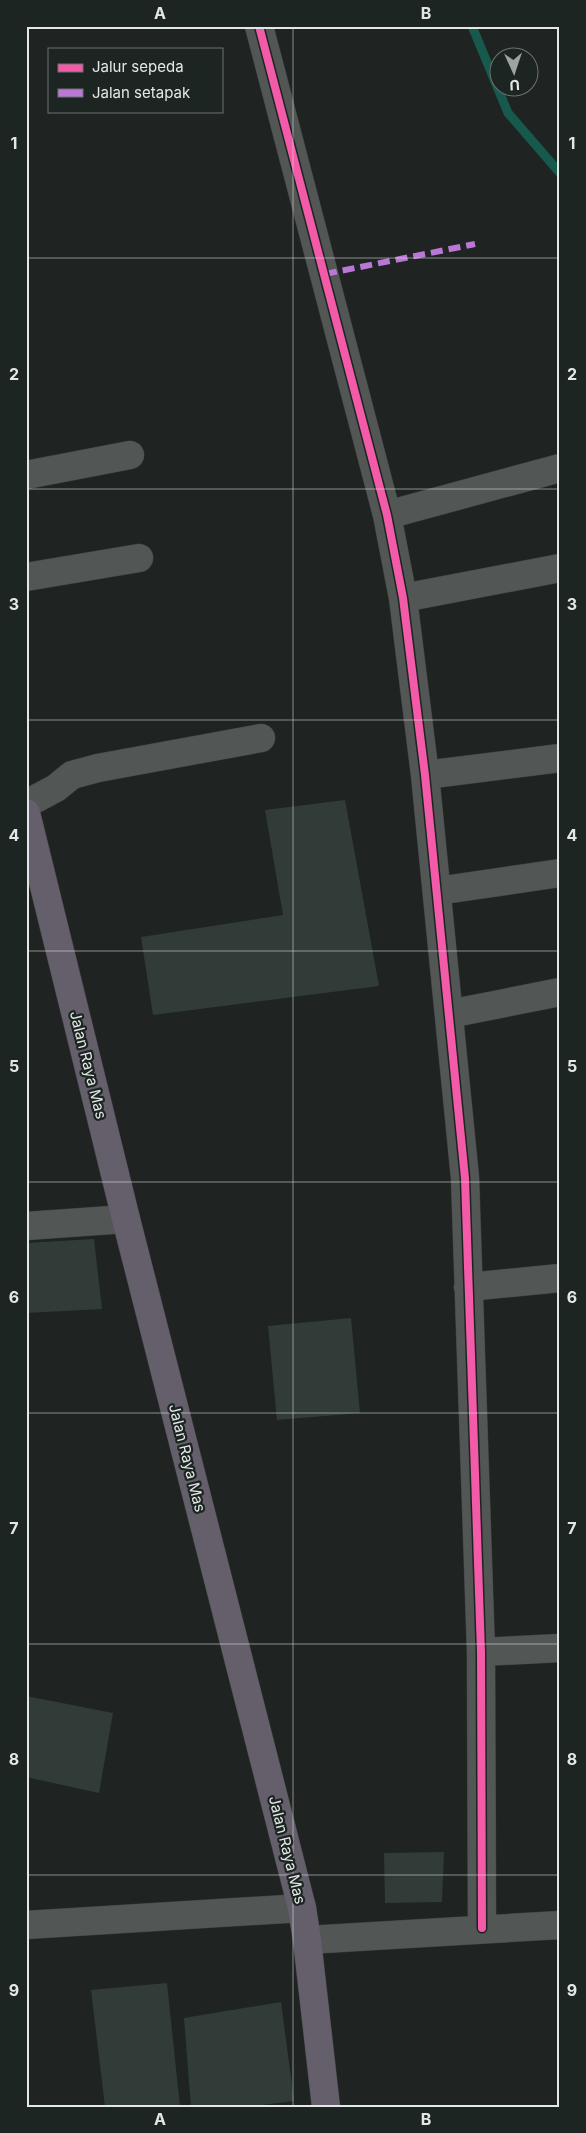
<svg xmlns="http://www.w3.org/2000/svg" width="586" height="2133" viewBox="0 0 586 2133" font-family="Inter,sans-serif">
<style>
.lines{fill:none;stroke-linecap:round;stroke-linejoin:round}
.stream{stroke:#17594c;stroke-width:9}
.building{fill:#313c39}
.minor-casing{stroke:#3d403f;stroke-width:29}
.highway-casing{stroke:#3d403f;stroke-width:29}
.minor{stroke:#525655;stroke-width:28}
.highway{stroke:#645f6b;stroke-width:28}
.quiet{stroke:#ba77d6;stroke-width:6;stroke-dasharray:12 6;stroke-linecap:butt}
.cycleway-casing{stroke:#1d2522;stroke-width:11}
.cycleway{stroke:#f35aa7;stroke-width:8}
.grid{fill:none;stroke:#e3e8e7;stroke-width:1;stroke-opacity:0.55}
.labels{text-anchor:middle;stroke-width:4.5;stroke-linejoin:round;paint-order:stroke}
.street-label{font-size:15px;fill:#e3e8e7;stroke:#1d2522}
.neatline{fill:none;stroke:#e3e8e7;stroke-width:2}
.grid-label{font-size:16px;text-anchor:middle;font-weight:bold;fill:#e3e8e7}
</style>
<rect width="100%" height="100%" fill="#1f2321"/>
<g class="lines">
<path class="stream" d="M472 26 508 113 560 173"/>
</g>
<path class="building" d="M345 800 379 986 153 1015 141 937 283 915 265 810Z
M94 1239 102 1309 26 1313V1243Z
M351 1318 360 1413 277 1420 268 1326Z
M26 1696 113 1713 99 1793 26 1777Z
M444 1852 442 1902 385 1903 384 1853Z
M167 1983 180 2107H105L91 1990Z
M281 2002 294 2101 247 2107H191L184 2018Z"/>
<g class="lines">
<g class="minor-casing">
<path id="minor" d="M259 26 387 515 403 598 425 775 465 1178 481 1652 482 1928
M26 475 130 455
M387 515 560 468
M26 577 139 558
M403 598 560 568
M425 775 560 758
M26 804 56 788 72 775 98 768 261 738
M437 891 560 873
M449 1014 560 992
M26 1226 126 1219
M468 1287 560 1278
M481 1652 560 1648
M26 1925 302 1908
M307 1940 560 1925"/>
</g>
<g class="highway-casing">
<path id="highway" d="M26 813 126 1219 302 1908 307 1940 326 2107"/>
</g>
<use href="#minor" class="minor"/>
<use href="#highway" class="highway"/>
<path class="quiet" d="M325 274 475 244"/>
<g class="cycleway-casing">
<path id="cycleway" d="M259 26 387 515 403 598 425 775 465 1178 481 1652 482 1928"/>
</g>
<use href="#cycleway" class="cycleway"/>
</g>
<path class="grid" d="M293 26V2107M26 258H560M26 489H560M26 720H560M26 951H560M26 1182H560M26 1413H560M26 1644H560M26 1875H560"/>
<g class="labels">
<g class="street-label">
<text transform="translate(88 1065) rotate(76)" y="5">Jalan Raya Mas</text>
<text transform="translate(187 1458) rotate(76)" y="5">Jalan Raya Mas</text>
<text transform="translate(287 1850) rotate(76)" y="5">Jalan Raya Mas</text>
</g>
</g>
<rect width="586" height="2133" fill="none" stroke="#1d2522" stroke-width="55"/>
<rect x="48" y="48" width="175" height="65" fill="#1d2522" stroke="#6c7371"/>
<rect x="58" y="64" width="25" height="8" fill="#f35aa7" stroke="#6c7371"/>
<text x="92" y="72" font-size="15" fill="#e3e8e7">Jalur sepeda</text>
<rect x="58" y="89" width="25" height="8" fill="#ba77d6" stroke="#6c7371"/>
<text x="92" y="98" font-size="15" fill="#e3e8e7">Jalan setapak</text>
<g transform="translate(514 72) rotate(177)"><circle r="24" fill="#1d2522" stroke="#6c7371"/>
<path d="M0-4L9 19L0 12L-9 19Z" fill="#9ea3a2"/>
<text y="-8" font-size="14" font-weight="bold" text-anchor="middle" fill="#e3e8e7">U</text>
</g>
<rect x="28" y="28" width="530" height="2078" class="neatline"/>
<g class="grid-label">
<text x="160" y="19">A</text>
<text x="426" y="19">B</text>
<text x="14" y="149">1</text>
<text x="572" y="149">1</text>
<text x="14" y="380">2</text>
<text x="572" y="380">2</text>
<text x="14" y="610">3</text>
<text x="572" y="610">3</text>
<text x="14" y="841">4</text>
<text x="572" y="841">4</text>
<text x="14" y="1072">5</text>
<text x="572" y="1072">5</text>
<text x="14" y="1303">6</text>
<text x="572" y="1303">6</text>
<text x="14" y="1534">7</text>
<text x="572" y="1534">7</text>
<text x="14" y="1765">8</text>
<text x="572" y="1765">8</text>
<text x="14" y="1996">9</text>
<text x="572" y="1996">9</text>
<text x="160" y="2125">A</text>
<text x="426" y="2125">B</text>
</g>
</svg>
